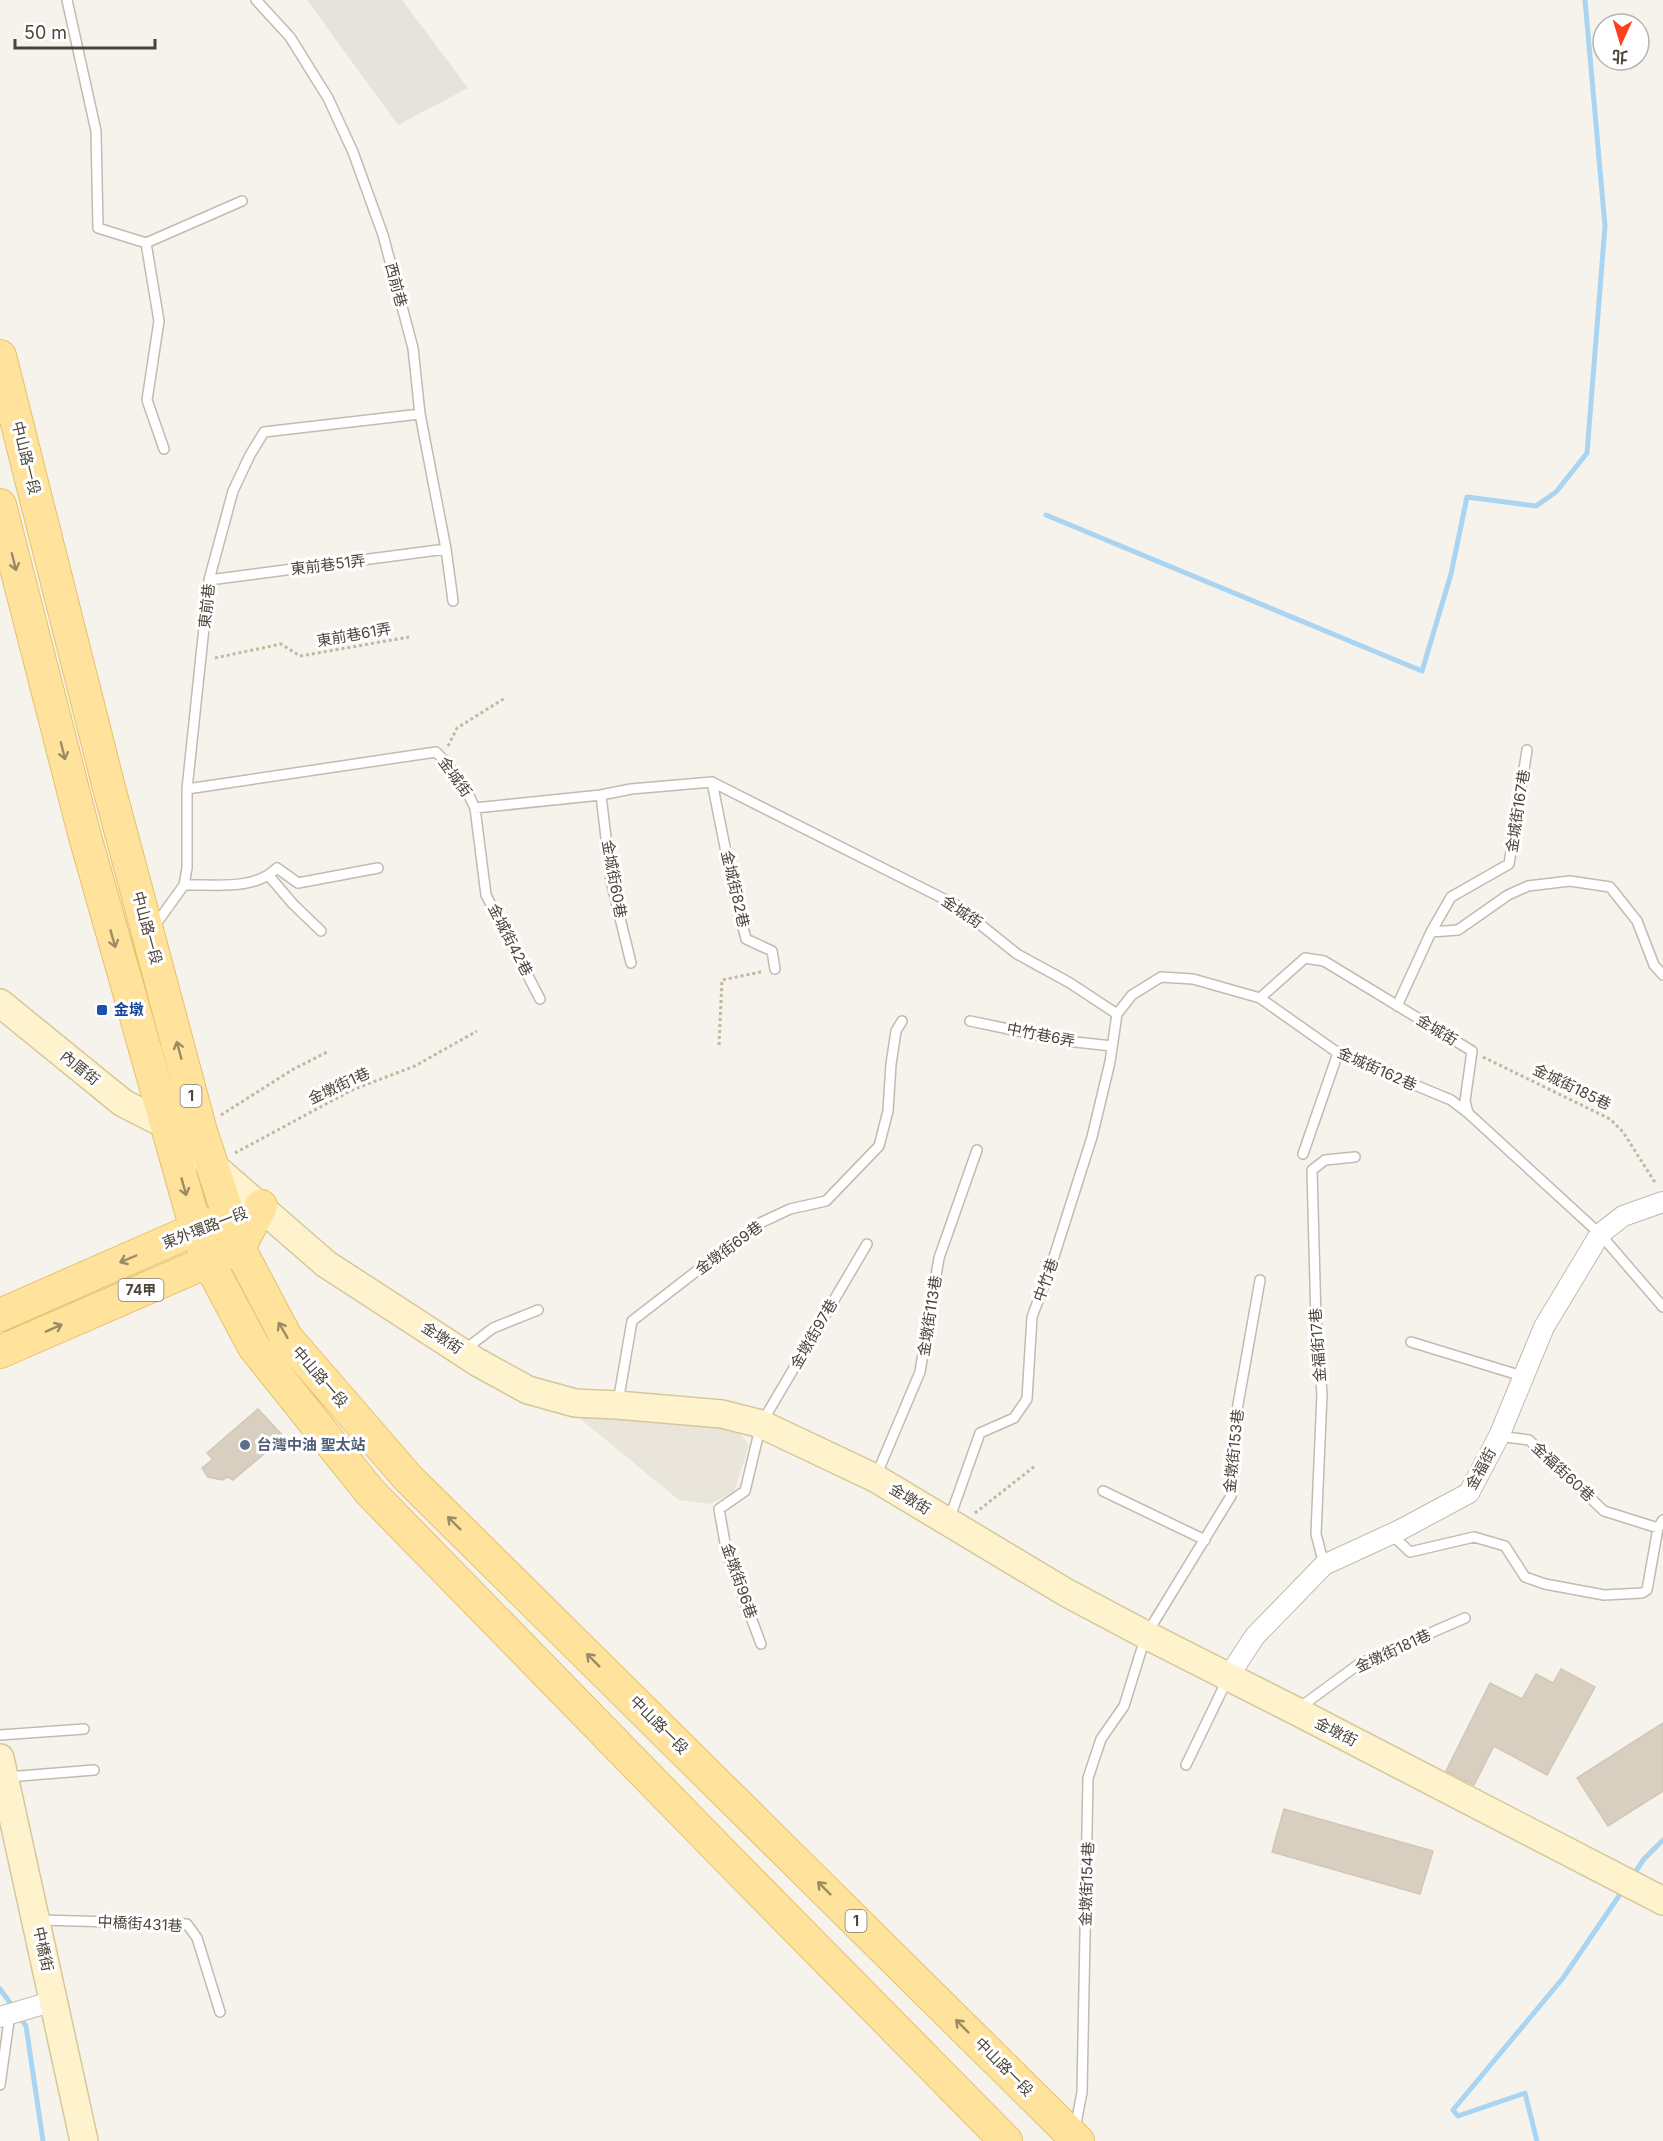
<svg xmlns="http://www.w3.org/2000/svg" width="1663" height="2141" viewBox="0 0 1663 2141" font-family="Inter,'Noto Sans TC',sans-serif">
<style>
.residential{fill:#eae5da}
.industrial{fill:#e6e2dd}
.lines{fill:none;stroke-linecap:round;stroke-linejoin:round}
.stream{stroke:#a9d4f2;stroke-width:5}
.building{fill:#d8cfc1;stroke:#d3c7b4;stroke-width:1.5}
.lane-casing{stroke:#c2bbae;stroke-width:12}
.street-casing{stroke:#c2bbae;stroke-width:22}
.secondary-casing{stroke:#d6c79b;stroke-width:30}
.primary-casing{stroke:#e6c16a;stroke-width:34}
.path{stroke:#c4b79f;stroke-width:3;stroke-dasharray:3 3;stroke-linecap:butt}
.lane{stroke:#fff;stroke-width:9}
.street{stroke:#fff;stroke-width:20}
.secondary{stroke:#fff3cd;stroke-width:27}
.primary{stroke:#ffe39c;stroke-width:32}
.oneway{stroke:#9c8c66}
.transit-dot{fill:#1a4fb4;stroke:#fff;stroke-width:2}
.service-dot{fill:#5c6f8a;stroke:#fff;stroke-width:2}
.labels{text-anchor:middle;stroke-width:6;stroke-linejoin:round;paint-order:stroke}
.shield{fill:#fff;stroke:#817c74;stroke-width:1.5}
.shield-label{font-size:14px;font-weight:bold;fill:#4b4439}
.street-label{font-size:15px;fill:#4b4439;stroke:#fff}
.transit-label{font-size:15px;font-weight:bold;fill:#164399;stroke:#fff;text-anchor:start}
.service-label{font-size:15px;font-weight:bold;fill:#4e5e75;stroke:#fff;text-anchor:start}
</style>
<rect width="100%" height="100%" fill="#f6f3ec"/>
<path class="residential" d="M578 1417 734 1427 749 1445 734 1492 710 1504 679 1500Z"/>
<path class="industrial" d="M307 0H402L468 88 398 125Z"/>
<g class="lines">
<path class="stream" d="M1046 515 1422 671 1451 574 1467 497 1536 506 1556 492 1587 453 1605 226 1585 0
M1632 1877 1644 1859 1663 1840
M0 1989 13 2007
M18 2015 26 2026 43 2141
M1537 2141 1525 2093 1458 2116 1453 2110 1563 1978 1623 1890"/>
</g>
<path class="building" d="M258 1409 284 1437 233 1480 228 1477 222 1480 208 1477 202 1468 213 1459 207 1453Z
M1561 1669 1595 1687 1547 1775 1494 1746 1474 1785 1446 1771 1490 1683 1522 1699 1536 1674 1553 1683Z
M1663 1723V1791L1608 1826 1577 1778Z
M1284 1809 1433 1851 1420 1894 1272 1852Z"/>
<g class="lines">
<g class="lane-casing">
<path id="lane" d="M67 0 96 131 98 228 146 243 242 201
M256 0 290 37 328 98 353 152 383 235 413 348 420 414 446 549 453 601
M146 243 159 321 147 400 164 449
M209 580 446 549
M712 782 734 892 746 939 772 951 775 969
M187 789 436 752C452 768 466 787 475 808L601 795 631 789 712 782 956 905 1017 954 1070 983 1117 1014 1132 995 1161 977 1193 979 1260 998 1338 1053 1451 1100 1468 1113 1600 1234 1663 1307
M601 795 611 881 631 963
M475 808 486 895 540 999
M269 876 293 904 321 931
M184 885C215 884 254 891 277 868L298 883 378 868
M153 928 184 885 187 868V789L209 580 233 491 250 455 264 432 420 414
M1431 932 1458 930 1508 895 1528 886 1570 881 1610 887 1637 921 1654 965 1663 975
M1260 998 1305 958 1324 961 1472 1051 1465 1101 1468 1113
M1397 1006 1431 932 1451 897 1509 864 1527 750
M970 1021 1066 1041 1112 1046
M1303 1154 1338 1053
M1411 1342 1522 1376
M464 1350 493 1328 538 1310
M618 1402 632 1321 756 1225 790 1209 826 1201 879 1146 888 1111 891 1064 896 1031 902 1021
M1499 1436 1529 1440 1604 1511 1658 1528
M876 1476 920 1372 939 1258 977 1150
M1103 1491 1205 1540
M949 1520 980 1433 1014 1418 1027 1399 1032 1317 1052 1263 1092 1137 1110 1062 1117 1014
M1391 1534 1410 1552 1474 1537 1505 1546 1525 1577 1545 1584 1604 1595 1642 1593 1647 1590 1658 1528 1663 1520
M1324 1565 1316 1534 1322 1394 1316 1321 1312 1170 1325 1160 1355 1157
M761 1644 727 1554 719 1509 745 1491 761 1424 867 1244
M1299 1708 1359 1664 1465 1618
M0 1735 84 1729
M1186 1765 1228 1678
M7 1777 94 1770
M39 1920 187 1924 197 1938 220 2012
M0 2085 10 2014
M1075 2129 1082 2092 1088 1778 1101 1739 1124 1706 1146 1635 1231 1496 1237 1410 1260 1280"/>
</g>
<g class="street-casing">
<path id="street" d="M1228 1677 1255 1636 1324 1565 1400 1530 1469 1493 1499 1436 1544 1327 1600 1234 1623 1216 1663 1202
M0 2017 54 2001"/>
</g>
<g class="secondary-casing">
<path id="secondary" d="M0 1003 123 1103 166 1125 326 1264 477 1362 528 1390 575 1403 617 1405 722 1414 761 1424 875 1478 1067 1593 1146 1635 1296 1711 1663 1901
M0 1758 84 2141"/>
</g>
<g class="primary-casing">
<path id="primary" d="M0 356 108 784 200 1128 239 1248 286 1337 408 1478 1078 2141
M0 505 84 833 196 1229 208 1261 254 1347 370 1492 732 1863 1006 2141
M0 1315 196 1229 215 1223
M0 1352 239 1248 261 1206"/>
</g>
<path class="path" d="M215 658 281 644 300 656 409 637
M448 746 457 728 505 698
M719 1045 722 980 761 972
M1483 1057 1610 1119 1623 1132 1656 1184
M221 1115 292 1070 327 1052
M235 1153 352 1090 415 1066 477 1031
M975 1513 1035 1466"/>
<use href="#lane" class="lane"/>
<use href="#street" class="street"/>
<use href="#secondary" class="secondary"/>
<use href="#primary" class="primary"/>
</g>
<defs><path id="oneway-shaft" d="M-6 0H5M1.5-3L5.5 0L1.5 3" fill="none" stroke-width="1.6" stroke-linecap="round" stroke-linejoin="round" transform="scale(1.5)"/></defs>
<g class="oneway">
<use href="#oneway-shaft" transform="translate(14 562) rotate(76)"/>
<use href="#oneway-shaft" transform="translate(63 751) rotate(76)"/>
<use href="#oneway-shaft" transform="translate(113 939) rotate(74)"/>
<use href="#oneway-shaft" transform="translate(179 1050) rotate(-105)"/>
<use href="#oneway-shaft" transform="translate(184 1187) rotate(74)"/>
<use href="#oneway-shaft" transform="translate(128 1259) rotate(157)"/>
<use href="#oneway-shaft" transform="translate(54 1328) rotate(-24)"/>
<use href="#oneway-shaft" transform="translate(283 1330) rotate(-120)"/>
<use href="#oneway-shaft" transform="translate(454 1523) rotate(-135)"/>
<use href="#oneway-shaft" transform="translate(593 1660) rotate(-135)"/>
<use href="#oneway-shaft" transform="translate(824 1888) rotate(-135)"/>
<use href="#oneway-shaft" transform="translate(962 2026) rotate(-135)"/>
</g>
<rect class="transit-dot" x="96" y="1004" width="12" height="12" rx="3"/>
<circle class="service-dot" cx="245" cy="1445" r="6"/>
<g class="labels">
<g class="shield">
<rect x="180.5" y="1085" width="21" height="22" rx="4.5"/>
<rect x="118.5" y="1279" width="45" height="22" rx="4.5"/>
<rect x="845.5" y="1910" width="21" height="22" rx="4.5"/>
</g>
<g class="shield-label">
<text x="191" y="1101">1</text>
<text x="141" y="1295">74甲</text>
<text x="856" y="1926">1</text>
</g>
<g class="street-label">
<text transform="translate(396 285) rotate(75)" y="5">西前巷</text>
<text transform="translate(26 458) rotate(76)" y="5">中山路一段</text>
<text transform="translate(328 565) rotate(-7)" y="5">東前巷51弄</text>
<text transform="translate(207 606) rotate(-84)" y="5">東前巷</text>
<text transform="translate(354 635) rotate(-10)" y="5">東前巷61弄</text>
<text transform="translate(455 777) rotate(54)" y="5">金城街</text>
<text transform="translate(1518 811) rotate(-81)" y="5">金城街167巷</text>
<text transform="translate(614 879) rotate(80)" y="5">金城街60巷</text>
<text transform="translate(735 889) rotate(77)" y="5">金城街82巷</text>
<text transform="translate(962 912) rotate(34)" y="5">金城街</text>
<text transform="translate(147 928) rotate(75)" y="5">中山路一段</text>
<text transform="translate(510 940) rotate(63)" y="5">金城街42巷</text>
<text transform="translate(1437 1030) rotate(31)" y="5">金城街</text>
<text transform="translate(1041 1035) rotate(11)" y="5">中竹巷6弄</text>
<text transform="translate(80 1068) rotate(39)" y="5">內厝街</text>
<text transform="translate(1377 1069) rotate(24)" y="5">金城街162巷</text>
<text transform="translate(339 1086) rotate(-25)" y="5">金墩街1巷</text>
<text transform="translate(1572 1087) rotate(26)" y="5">金城街185巷</text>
<text transform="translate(205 1228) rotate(-21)" y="5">東外環路一段</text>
<text transform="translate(729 1248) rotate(-36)" y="5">金墩街69巷</text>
<text transform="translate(1046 1280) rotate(-70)" y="5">中竹巷</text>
<text transform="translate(930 1316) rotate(-81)" y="5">金墩街113巷</text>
<text transform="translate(814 1334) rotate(-60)" y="5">金墩街97巷</text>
<text transform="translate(442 1338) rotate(33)" y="5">金墩街</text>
<text transform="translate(1318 1345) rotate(-94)" y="5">金福街17巷</text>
<text transform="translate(320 1377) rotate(49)" y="5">中山路一段</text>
<text transform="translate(1234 1451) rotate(-84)" y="5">金墩街153巷</text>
<text transform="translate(1481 1469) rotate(-61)" y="5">金福街</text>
<text transform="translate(1563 1472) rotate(43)" y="5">金福街60巷</text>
<text transform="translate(910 1499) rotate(31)" y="5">金墩街</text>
<text transform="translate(739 1581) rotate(71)" y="5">金墩街96巷</text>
<text transform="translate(1393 1651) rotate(-25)" y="5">金墩街181巷</text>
<text transform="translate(659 1725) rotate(45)" y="5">中山路一段</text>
<text transform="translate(1336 1732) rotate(27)" y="5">金墩街</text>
<text transform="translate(1087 1884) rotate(-88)" y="5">金墩街154巷</text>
<text transform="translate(140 1924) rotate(3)" y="5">中橋街431巷</text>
<text transform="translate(43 1949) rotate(78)" y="5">中橋街</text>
<text transform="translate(1004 2067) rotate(45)" y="5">中山路一段</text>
</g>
<g class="transit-label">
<text x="114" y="1015">金墩</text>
</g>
<g class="service-label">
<text x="257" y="1450">台灣中油 聖太站</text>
</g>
</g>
<g transform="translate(1621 42) rotate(184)"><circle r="28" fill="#ffffff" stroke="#b7b4b0" stroke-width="1.5"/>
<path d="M0-4.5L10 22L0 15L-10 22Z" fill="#fc3f1d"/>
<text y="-9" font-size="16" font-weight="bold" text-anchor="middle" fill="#4b4439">北</text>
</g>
<path d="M15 39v9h140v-9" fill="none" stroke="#4b4439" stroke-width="3"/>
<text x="24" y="39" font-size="18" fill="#4b4439" stroke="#ffffff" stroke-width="4.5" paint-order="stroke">50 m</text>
</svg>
